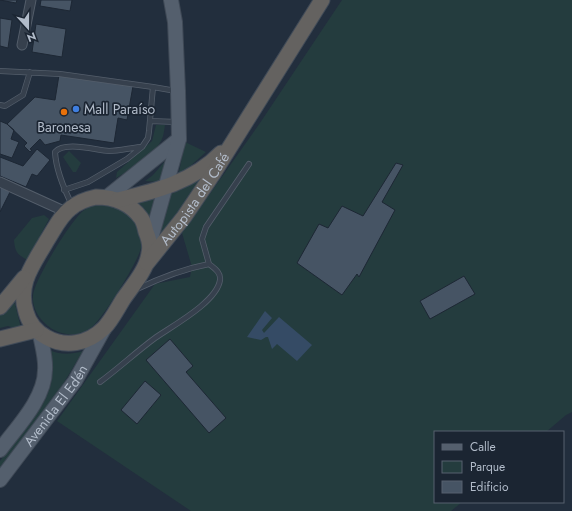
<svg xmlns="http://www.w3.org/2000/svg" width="572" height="511" viewBox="0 0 572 511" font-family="Jost,sans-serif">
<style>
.green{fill:#243c3e}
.water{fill:#354b65}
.building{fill:#465464;stroke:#1d2734}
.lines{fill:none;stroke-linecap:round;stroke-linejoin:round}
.service-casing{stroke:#545e6b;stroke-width:6}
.minor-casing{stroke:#545e6b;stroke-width:11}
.primary-casing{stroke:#3f4956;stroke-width:16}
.trunk-casing{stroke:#414b58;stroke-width:17}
.service{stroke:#36404d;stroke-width:4.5}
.minor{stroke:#36404d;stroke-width:9}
.primary{stroke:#545f6d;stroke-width:14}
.trunk{stroke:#646260;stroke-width:15}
.shop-dot{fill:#3f7fe0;stroke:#1b2532;stroke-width:1.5}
.food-dot{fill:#e8710a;stroke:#1b2532;stroke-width:1.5}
.labels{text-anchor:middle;stroke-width:3.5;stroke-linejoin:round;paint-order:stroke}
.poi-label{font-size:14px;fill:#b1bbc9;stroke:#1b2532;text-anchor:start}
.street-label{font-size:14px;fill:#b1bbc9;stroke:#1b2532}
</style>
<rect width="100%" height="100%" fill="#222e3d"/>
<path class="green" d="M342 0H572V412L566 415 546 432H435V502H462L451 511H191L57 421 155 284 190 277 192 267 182 233 260 123Z
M156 125H165C164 130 164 136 161 141 152 158 132 169 116 178L117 172 152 141Z
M185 142 206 152 178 177Z
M69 151 81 163 76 172H73L63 157Z
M166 160 160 182 145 181 153 175Z
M206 170 152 251 171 194 184 188Z
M137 197 155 198 150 217 136 199Z
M108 203C121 210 136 214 141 229 142 233 143 240 142 244 141 258 103 318 92 327 72 343 44 331 35 309 33 304 32 296 34 291 38 275 70 222 83 211 90 205 100 204 108 203Z
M44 215 49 219 27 260C17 254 15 252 14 240L32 218Z
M13 302 15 304 21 328 18 329 8 326 0 328V314Z
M47 349C60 355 70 355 83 351L57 394 0 469V461C17 439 50 405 52 377 53 367 49 358 47 349Z"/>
<path class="water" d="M265 311 272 318 262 330 264 333 279 317 312 345 297 361 277 344 272 349 268 337H266L261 340 247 337Z"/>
<path class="building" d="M0 0H17L16 3Z
M41 0H72L70 11 40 6Z
M0 18 12 20 8 48 0 46Z
M36 24 66 29 62 57 32 52Z
M59 75 133 86 127 120 118 118 114 143 61 135 60 141 45 145 40 139 30 149 32 150 30 152 24 146 27 143 7 124 35 97 55 100Z
M0 121 7 124 14 130 11 139 19 142 12 158 0 154Z
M37 149 50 160 37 176 32 174 26 187 0 176V157L23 166Z
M396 163 403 165 382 202 395 210 359 277 357 274 342 295 297 263 319 224 328 228 342 206 363 216Z
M0 186 10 192 0 212Z
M464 276 475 294 430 319 420 301Z
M170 339 193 366 186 372 226 418 209 433 146 360Z
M145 381 161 395 137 424 121 410Z"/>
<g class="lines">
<g class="service-casing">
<path id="service" d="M0 71 60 74 153 87
M0 105 5 106 23 95 30 72
M150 121 177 122
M64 190 88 182 127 159 142 147 148 138 149 131 153 87 176 91
M72 205C64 189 56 170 55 152 65 141 95 150 109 151 119 151 130 148 140 147
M137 289C160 278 183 269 209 264L202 239 206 227 249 164
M100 382C119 368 136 352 155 338 172 326 217 302 220 280 221 272 214 268 209 264"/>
</g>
<g class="minor-casing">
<path id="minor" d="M22 45 31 0
M0 182 66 212"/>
</g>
<g class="primary-casing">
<g id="primary">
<path d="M107 197 179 139"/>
<path d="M150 242 179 139 178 91 175 22 171 0"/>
<path d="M0 450C16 428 45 399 45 370 46 358 42 346 40 334"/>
<path id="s1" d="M0 480 75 381 105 327"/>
</g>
</g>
<g class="trunk-casing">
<g id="trunk">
<path d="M96 197C114 197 130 203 141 218 144 222 145 228 146 232 149 239 151 245 149 253 147 269 134 284 124 298 118 307 112 320 104 328 88 344 65 348 46 337 35 331 29 323 26 312 17 284 33 265 46 242 54 230 60 216 71 208 78 202 87 199 96 197Z"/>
<path d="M118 200C156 191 193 182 221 153"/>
<path id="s2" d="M147 263 184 217 213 174 322 0"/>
<path d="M0 307 24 278"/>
<path d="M0 339 36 330"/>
</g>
</g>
<use href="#service" class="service"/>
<use href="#minor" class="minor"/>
<use href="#primary" class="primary"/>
<use href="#trunk" class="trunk"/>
</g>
<circle class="shop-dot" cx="76" cy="109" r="4"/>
<circle class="food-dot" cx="64" cy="112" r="4"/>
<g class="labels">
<g class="poi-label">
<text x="84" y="114">Mall Paraíso</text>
<text x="64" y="132" text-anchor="middle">Baronesa</text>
</g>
<g class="street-label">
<text dy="5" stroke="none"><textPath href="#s2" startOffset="80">Autopista del Café</textPath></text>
<text dy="5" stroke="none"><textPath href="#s1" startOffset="93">Avenida El Edén</textPath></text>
</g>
</g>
<rect x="434" y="431" width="130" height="72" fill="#1b2532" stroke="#57616e"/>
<rect x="442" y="444" width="20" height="6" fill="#545f6d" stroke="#57616e"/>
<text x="470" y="451" font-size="12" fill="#b1bbc9">Calle</text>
<rect x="442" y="461" width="20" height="12" fill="#243c3e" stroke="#57616e"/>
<text x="470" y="471" font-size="12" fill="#b1bbc9">Parque</text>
<rect x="442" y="481" width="20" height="12" fill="#465464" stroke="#57616e"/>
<text x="470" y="491" font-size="12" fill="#b1bbc9">Edificio</text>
<g transform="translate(28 28) rotate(159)" stroke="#1b2532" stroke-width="3" paint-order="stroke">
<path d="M0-3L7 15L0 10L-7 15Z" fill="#b1bbc9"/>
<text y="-6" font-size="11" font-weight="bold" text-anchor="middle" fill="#b1bbc9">N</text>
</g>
</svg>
